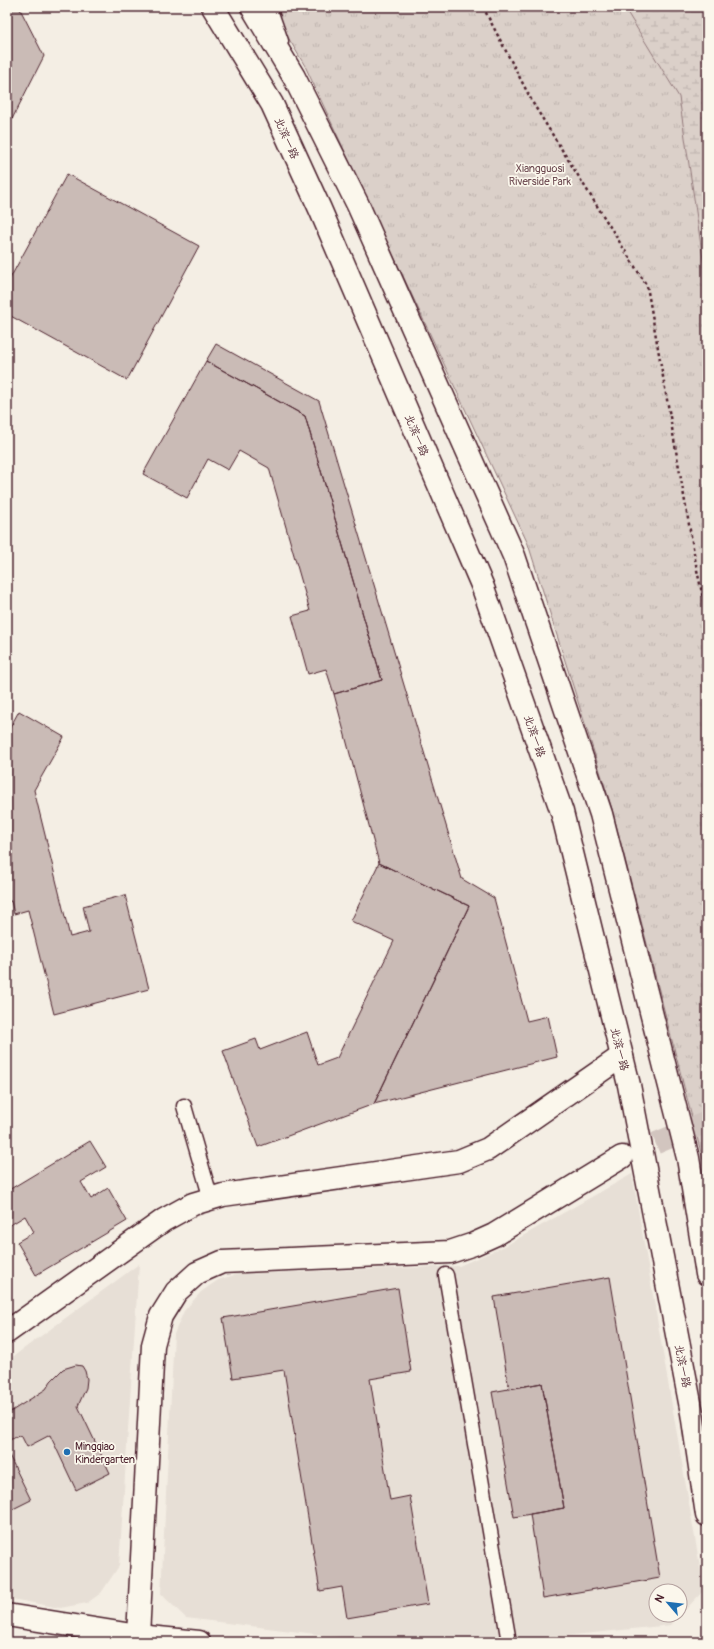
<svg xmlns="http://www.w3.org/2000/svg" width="714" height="1649" viewBox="0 0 714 1649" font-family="Pangolin,'LXGW WenKai TC',sans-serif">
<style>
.built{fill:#e7dfd6;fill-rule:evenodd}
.grass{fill:url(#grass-tufts);stroke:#92787a}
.wetland{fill:url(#wetland-marsh);stroke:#92787a}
.building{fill:#cabbb6;stroke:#4a1f2b}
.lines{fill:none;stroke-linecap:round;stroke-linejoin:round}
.minor-tunnel{stroke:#d2c5bf;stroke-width:22;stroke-dasharray:22 11;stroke-linecap:butt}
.service-casing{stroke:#4a1f2b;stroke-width:17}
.minor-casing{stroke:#4a1f2b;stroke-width:25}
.tertiary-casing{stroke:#4a1f2b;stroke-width:25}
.primary-casing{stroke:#4a1f2b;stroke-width:25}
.path{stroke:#4a1f2b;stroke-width:2.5;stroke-dasharray:3 3;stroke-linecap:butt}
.service{stroke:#fbf7ec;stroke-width:14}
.minor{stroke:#fbf7ec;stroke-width:22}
.tertiary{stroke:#fbf7ec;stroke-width:22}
.primary{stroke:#fbf7ec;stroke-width:22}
.poi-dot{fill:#1f6fb2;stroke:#fbf7ec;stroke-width:1.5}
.labels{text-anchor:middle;stroke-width:3.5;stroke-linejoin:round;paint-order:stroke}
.street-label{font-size:11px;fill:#4a1f2b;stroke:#fbf7ec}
.park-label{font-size:11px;fill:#6e4b52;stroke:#fbf7ec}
.poi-label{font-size:11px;fill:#4a1f2b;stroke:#fbf7ec;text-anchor:start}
</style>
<defs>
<pattern id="grass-tufts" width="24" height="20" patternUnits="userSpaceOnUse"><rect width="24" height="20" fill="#dbd0c9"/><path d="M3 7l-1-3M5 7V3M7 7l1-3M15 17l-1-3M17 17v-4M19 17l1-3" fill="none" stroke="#bdb2ad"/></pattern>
<pattern id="wetland-marsh" width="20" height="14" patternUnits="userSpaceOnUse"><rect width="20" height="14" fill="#dbd0c9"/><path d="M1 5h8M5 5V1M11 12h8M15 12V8" fill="none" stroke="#bdb2ad"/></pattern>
</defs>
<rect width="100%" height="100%" fill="#f4eee4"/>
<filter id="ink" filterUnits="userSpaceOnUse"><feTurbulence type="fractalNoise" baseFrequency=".025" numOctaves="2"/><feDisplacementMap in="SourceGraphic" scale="8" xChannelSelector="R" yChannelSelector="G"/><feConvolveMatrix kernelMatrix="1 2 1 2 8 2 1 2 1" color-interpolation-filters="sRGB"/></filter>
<g filter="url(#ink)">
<path class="built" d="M632 1174 704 1590 671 1625 525 1640 380 1642 186 1618 161 1594 174 1334 184 1311 201 1292 218 1280 238 1274 459 1266 505 1246ZM656 1591H680V1615H656Z
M139 1264 119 1566 101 1593 87 1603 60 1608 7 1598V1361Z"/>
<path class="grass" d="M270 7H707V1186L703 1160 612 809 528 544 305 66Z"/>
<path class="wetland" d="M624 7H707V286L679 97Z"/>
<path class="building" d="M7 7H19L44 56 7 129Z
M67 174 199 246 127 380 7 314V284Z
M216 344 319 401 462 879 494 898 527 1021 548 1016 557 1057 374 1104 469 906 379 863 334 694 382 680 305 416 206 361Z
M206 361 305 416 382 680 334 694 326 669 308 674 292 616 310 611 269 468 239 451 228 470 208 459 187 498 143 474Z
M19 711 64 737 34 790 70 937 89 932 83 906 125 895 149 989 54 1014 28 910 14 914 11 901 7 902V733Z
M379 863 469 906 374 1104 258 1147 223 1051 256 1039 260 1050 307 1032 318 1065 337 1058 394 941 351 921Z
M90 1141 106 1167 81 1182 91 1199 108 1188 127 1221 36 1275 17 1242 34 1232 25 1216 7 1227V1191Z
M610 1277 660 1578 543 1598 530 1514 564 1508 542 1383 509 1389 494 1297Z
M398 1288 411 1372 370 1379 390 1500 410 1496 428 1604 347 1618 342 1587 320 1591 284 1370 233 1378 223 1318Z
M76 1365 82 1366 85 1371 87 1379 86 1388 78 1406 110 1473 76 1490 50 1435 27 1447 21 1435 7 1441V1414L46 1389 51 1381 63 1369Z
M542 1383 564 1508 514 1517 492 1392Z
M7 1451 31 1500 7 1512Z"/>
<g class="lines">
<path class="minor-tunnel" d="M625 1156 707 1122"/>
<g class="service-casing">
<path id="service" d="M269 7 281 41
M184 1106 211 1199
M446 1275 509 1642"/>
</g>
<g class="minor-casing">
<path id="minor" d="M7 1332 164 1220 193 1204 223 1195 459 1161 488 1149 622 1056
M138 1636 153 1345 161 1316 176 1292 197 1273 222 1262 450 1252 474 1244 494 1235 622 1157"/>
</g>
<g class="tertiary-casing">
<path id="tertiary" d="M7 1615 138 1636 199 1642"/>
</g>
<g class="primary-casing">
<path id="primary" d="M213 7 272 104 320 209 482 585 562 812 629 1085 692 1413 707 1515
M252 7 294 77 358 205 514 556 601 814 688 1158 707 1274"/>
</g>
<path class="path" d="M483 7 534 105 647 286 697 570 707 616"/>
<use href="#service" class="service"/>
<use href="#minor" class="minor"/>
<use href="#tertiary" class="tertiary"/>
<use href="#primary" class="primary"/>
</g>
</g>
<circle class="poi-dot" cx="67" cy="1452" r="4"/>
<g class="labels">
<g class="street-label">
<text transform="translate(287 138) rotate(66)" y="4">北滨一路</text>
<text transform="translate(417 435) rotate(67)" y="4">北滨一路</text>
<text transform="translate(535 736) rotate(71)" y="4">北滨一路</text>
<text transform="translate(620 1049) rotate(76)" y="4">北滨一路</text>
<text transform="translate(683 1366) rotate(79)" y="4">北滨一路</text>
</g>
<g class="park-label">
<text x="540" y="172">Xiangguosi<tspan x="540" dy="13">Riverside Park</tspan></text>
</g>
<g class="poi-label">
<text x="75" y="1450">Mingqiao<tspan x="75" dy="13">Kindergarten</tspan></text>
</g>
</g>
<rect width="714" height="1649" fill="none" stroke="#fbf7ec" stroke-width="24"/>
<rect x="12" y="12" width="690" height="1625" fill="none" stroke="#4a1f2b" stroke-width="1.5" filter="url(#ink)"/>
<g transform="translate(668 1603) rotate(298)"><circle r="19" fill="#fbf7ec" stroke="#b4a19f"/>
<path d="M0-3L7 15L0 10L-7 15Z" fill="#1f6fb2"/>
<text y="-6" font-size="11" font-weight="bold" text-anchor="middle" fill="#4a1f2b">N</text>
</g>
</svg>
